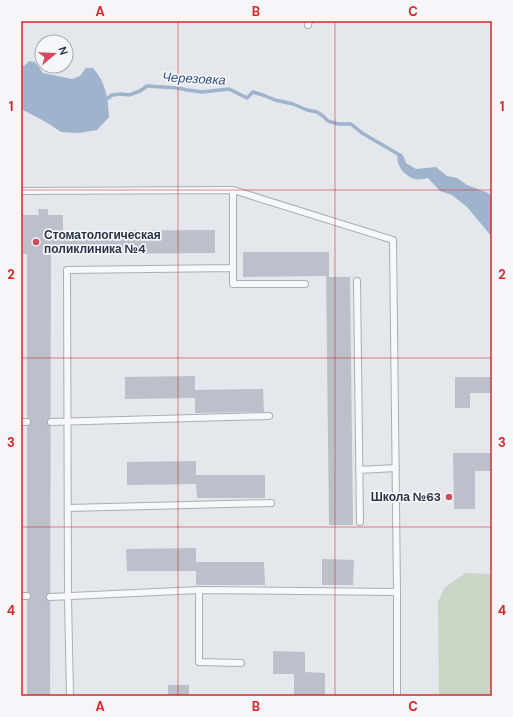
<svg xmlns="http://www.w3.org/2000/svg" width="513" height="717" viewBox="0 0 513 717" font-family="'DM Sans',sans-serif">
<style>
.green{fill:#c9d6c5}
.water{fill:#9fb4cc}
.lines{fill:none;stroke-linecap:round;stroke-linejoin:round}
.stream{stroke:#9fb4cc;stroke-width:3.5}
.building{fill:#bbc0ca}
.lane-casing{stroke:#a9aeb7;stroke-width:8}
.lane{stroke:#f7f8fa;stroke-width:6}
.grid{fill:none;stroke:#d62828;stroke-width:1;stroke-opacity:0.55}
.poi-dot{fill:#d1495b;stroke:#f4f6f9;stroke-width:1.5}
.labels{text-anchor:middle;stroke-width:3.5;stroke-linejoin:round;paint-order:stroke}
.poi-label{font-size:12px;font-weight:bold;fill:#2b3445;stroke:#f4f6f9;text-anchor:start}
.water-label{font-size:13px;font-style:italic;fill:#34527a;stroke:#f4f6f9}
.neatline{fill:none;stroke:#d62828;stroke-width:1.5}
.grid-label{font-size:13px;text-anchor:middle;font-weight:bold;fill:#d62828}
</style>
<rect width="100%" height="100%" fill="#e4e7ec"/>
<path class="green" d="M466 573 492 574V696H439L438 602 445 587Z"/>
<path class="water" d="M29 61 35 62 43 73 72 79 80 76 86 68H93C106 83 108 98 109 117L97 130 79 133 61 132 46 122 21 109V65L24 66Z
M401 153 404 157 406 163 416 169 436 167 447 176 457 178 467 185 488 193 492 197V237L467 207 452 195 440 191 428 178C424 179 418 180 415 179 404 176 395 165 398 154Z"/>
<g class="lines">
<path class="stream" d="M104 97 108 98 112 95 121 94 129 95 140 91 147 86 178 88 187 90 202 92 229 89 247 98 253 92 263 95 275 100 293 104 307 110 317 112 323 116 328 121 338 124H351L362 133 398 154"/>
</g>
<path class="building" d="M38 209H48V215H63V231L215 230V253L51 254 50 696H27V254H22V215H39Z
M243 252H329V277H350L353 525H329L326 276 243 277Z
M195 376V390L263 389 264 412 195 413V398L125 399V377Z
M455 377H492V393H470V408H455Z
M453 453H492V471H475V509H454Z
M196 461V475H265V498H197L196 484 127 485V462Z
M196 548V562H264L265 585H196V571H127L126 549Z
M322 559 354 560 353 585H322Z
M273 651 305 652V672L325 673V695L294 696V674H273Z
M168 685H189V696H168Z"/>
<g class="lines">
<g class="lane-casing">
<path id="lane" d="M308 25 309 21
M21 191 233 190 393 240 397 592V696
M233 268V284H305
M357 281 360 522
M21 422H27
M51 422 269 416
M359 470 396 468
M68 508 271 503
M199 590V662L241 663
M21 596H27
M50 597 199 590 397 592
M70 696 68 597 67 270 233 268V190"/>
</g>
<use href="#lane" class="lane"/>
</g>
<path class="grid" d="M178 21V696M335 21V696M21 190H492M21 358H492M21 527H492"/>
<g class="poi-dot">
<circle cx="36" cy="242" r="4"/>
<circle cx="449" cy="497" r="4"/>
</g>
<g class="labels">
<g class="poi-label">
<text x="44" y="239">Стоматологическая<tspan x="44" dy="14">поликлиника №4</tspan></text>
<text x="441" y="501" text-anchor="end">Школа №63</text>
</g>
<g class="water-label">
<text transform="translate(194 78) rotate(3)" y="5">Черезовка</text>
</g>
</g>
<rect width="513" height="717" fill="none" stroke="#f4f6f9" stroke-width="44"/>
<g transform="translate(54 54) rotate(71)"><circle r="19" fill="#f4f6f9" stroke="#a4a8b1"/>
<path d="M0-3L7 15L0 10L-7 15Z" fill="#d1495b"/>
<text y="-6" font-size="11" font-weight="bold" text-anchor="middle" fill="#2b3445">N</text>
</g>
<rect x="22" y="22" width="469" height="673" class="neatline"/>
<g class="grid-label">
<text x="100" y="16">A</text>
<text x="256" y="16">B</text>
<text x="413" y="16">C</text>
<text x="11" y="111">1</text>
<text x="502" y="111">1</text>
<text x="11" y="279">2</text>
<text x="502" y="279">2</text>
<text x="11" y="447">3</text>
<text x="502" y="447">3</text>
<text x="11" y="615">4</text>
<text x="502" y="615">4</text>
<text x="100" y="711">A</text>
<text x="256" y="711">B</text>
<text x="413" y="711">C</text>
</g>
</svg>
